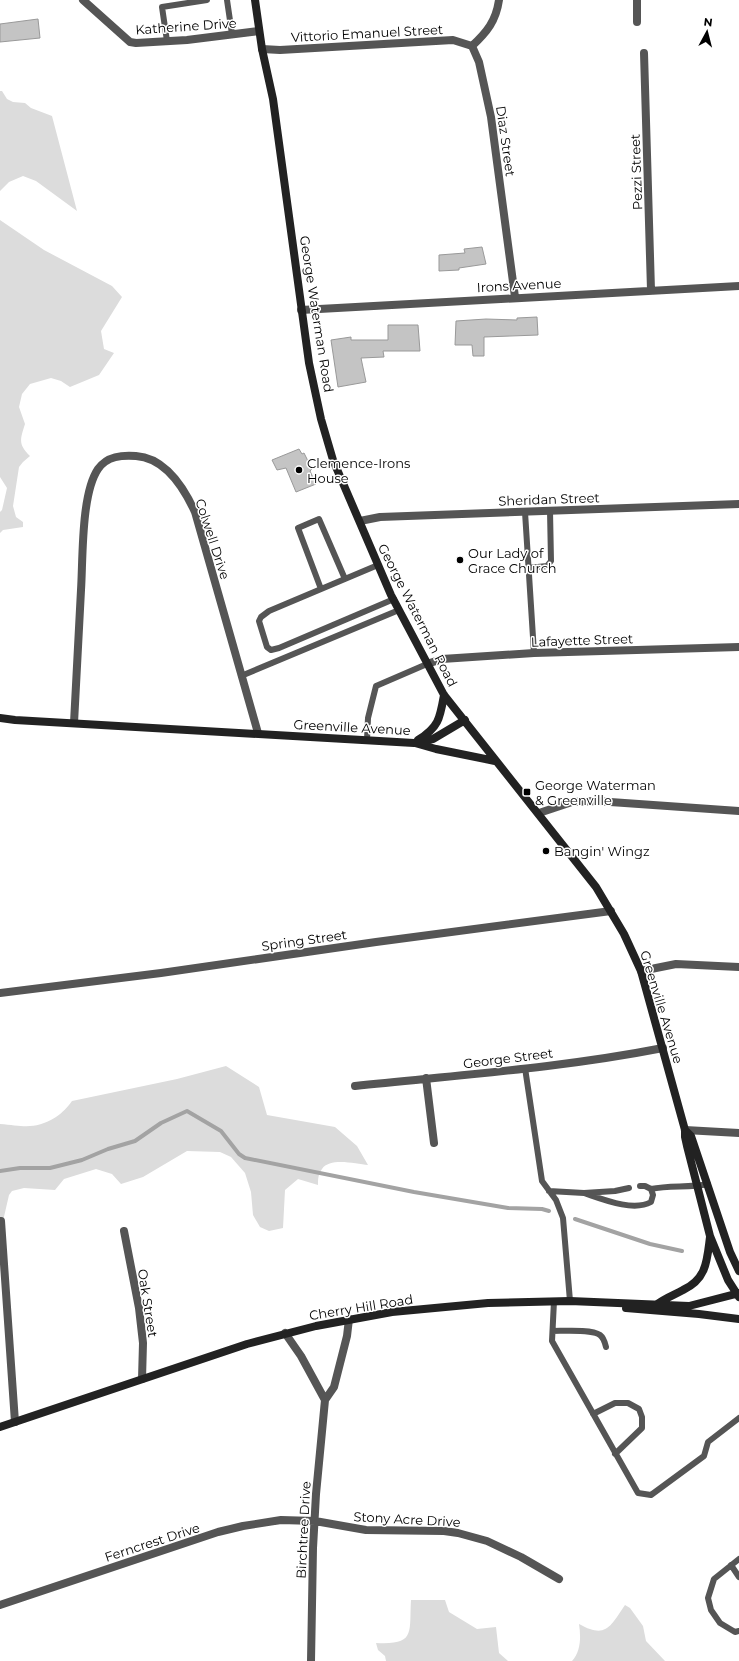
<svg xmlns="http://www.w3.org/2000/svg" width="739" height="1661" viewBox="0 0 739 1661" font-family="Montserrat,sans-serif">
<style>
.green{fill:#dcdcdc}
.lines{fill:none;stroke-linecap:round;stroke-linejoin:round}
.stream{stroke:#a3a3a3;stroke-width:4}
.building{fill:#c4c4c4;stroke:#999}
.lane{stroke:#555;stroke-width:6}
.street{stroke:#555;stroke-width:8}
.secondary{stroke:#222;stroke-width:8}
.poi-dot{fill:#000;stroke:#fff;stroke-width:1.5}
.labels{text-anchor:middle;stroke-width:3;stroke-linejoin:round;paint-order:stroke}
.street-label{font-size:13px;fill:#000;stroke:#fff}
.poi-label{font-size:13px;fill:#000;stroke:#fff;text-anchor:start}
</style>
<rect width="100%" height="100%" fill="#fff"/>
<path class="green" d="M0 91H2L7 99 13 102 25 103 31 108 52 116 77 211 36 181 23 176 9 182 0 191Z
M0 220 44 250 112 286 122 297 101 331 104 349 114 353 99 375 70 387 61 381 51 378 30 384 22 394 19 407 25 424C20 440 18 444 30 456L23 462 19 467 13 506 16 517 23 522V527L3 530 0 533V512L2 510 7 488 0 477Z
M226 1066 259 1087 267 1115 335 1127 357 1146 368 1165C356 1164 330 1157 322 1169 318 1174 318 1180 318 1185L298 1179 285 1190 283 1228 269 1231 260 1227 253 1215 251 1192 245 1173 231 1157 220 1152 187 1151 143 1177 121 1184 112 1174 96 1169 64 1179 55 1190 24 1188 12 1191 9 1195 3 1221 0 1217V1124C24 1126 35 1130 56 1117 63 1112 67 1108 72 1101L177 1079Z
M411 1600H445L449 1612 477 1629 496 1627 499 1653 508 1661H386L385 1656 378 1650 376 1643C416 1645 409 1633 411 1600Z
M625 1605 630 1608 643 1626 646 1641 665 1661H572C581 1651 581 1637 579 1624 606 1639 610 1627 625 1605Z"/>
<g class="lines">
<path class="stream" d="M0 1171 20 1168H50L82 1160 108 1149 135 1141 161 1123 187 1111 221 1131 239 1154 245 1158 414 1192 508 1208 542 1209 549 1211
M575 1219 650 1244 682 1251"/>
</g>
<path class="building" d="M38 19 40 38 0 42V24Z
M482 247 486 264 459 268V270L439 271V255L465 253 464 249Z
M537 317 538 335 484 337V356H473L472 345H455L456 321 486 319 517 320V318Z
M388 325H418L420 351H383L384 357 361 358 366 382 338 387 331 340 351 337V340H388Z
M299 449 302 454 304 453 312 469 310 471 316 484 296 492 286 468 277 470 272 460Z"/>
<g class="lines">
<path class="lane" d="M227 0 232 34
M167 41 162 7 207 0
M525 512 534 653
M378 565 269 611 261 617 259 621 267 647 271 650 279 648 394 599
M528 568 547 566 551 561 550 511
M321 589 298 528 319 519 345 579
M241 676 399 610
M367 740 368 718 376 686 427 664
M525 1068 542 1181 556 1200 563 1218 570 1301
M629 1188 615 1191 584 1193C602 1199 633 1212 651 1202L653 1195 651 1189 645 1186H640
M651 1189C670 1185 689 1188 708 1184
M549 1191 584 1193
M554 1301 552 1341 638 1493 651 1495 704 1456 708 1442 739 1418
M553 1331C564 1331 592 1329 600 1335 604 1338 605 1343 606 1347
M593 1414 615 1403H628L639 1409 642 1417V1428L615 1454
M739 1559 714 1579 708 1598 711 1610 720 1623 735 1632 739 1631
M731 1565 739 1577"/>
<path class="street" d="M83 0 130 42 136 43 187 40 259 31
M637 0V22
M472 46 479 62 491 117 515 297
M472 46C487 32 496 21 499 0
M262 49 280 50 453 40 472 46
M644 53 651 290
M301 310 739 286
M360 521 380 517 739 504
M427 664 442 659 534 653 739 647
M74 723C76 679 79 635 81 590 83 559 81 494 98 469 107 456 122 455 136 456 165 458 184 488 195 512L258 733
M539 813 572 802 596 801 739 811
M641 971 676 964 739 967
M0 993 161 973 376 942 611 911
M426 1078 434 1143
M355 1086C458 1075 561 1068 663 1048
M685 1130 739 1133
M1 1221 15 1422
M124 1231 139 1308 143 1343 142 1379
M285 1333 301 1356 325 1400
M0 1605 218 1532 243 1526 281 1520 315 1521 366 1530 444 1531 458 1533 487 1541 521 1557 559 1579
M311 1661 313 1548 316 1494 325 1400 334 1387 347 1336 349 1319"/>
<path class="secondary" d="M255 0 262 49 273 99 309 363 321 419 333 460 391 595 444 695 596 887 624 934 641 971 685 1130V1137L687 1146 710 1236 728 1280 739 1297
M0 718 15 720 414 743 433 739 465 720
M418 740C439 727 440 718 444 695
M415 743 436 749 495 761
M685 1130 691 1136 730 1252 739 1271
M656 1305C665 1298 674 1295 683 1290 707 1279 707 1260 710 1237
M626 1308 699 1314 739 1319
M0 1427 247 1344 316 1326 392 1312 488 1303 570 1301 689 1306 739 1293"/>
</g>
<g class="poi-dot">
<circle cx="299" cy="470" r="4"/>
<circle cx="460" cy="560" r="4"/>
<rect x="523" y="788" width="8" height="8" rx="2"/>
<circle cx="546" cy="851" r="4"/>
</g>
<g class="labels">
<g class="street-label">
<text transform="translate(186 26) rotate(-4)" y="5">Katherine Drive</text>
<text transform="translate(367 33) rotate(-3)" y="5">Vittorio Emanuel Street</text>
<text transform="translate(506 141) rotate(82)" y="5">Diaz Street</text>
<text transform="translate(636 172) rotate(-92)" y="5">Pezzi Street</text>
<text transform="translate(519 285) rotate(-3)" y="5">Irons Avenue</text>
<text transform="translate(317 314) rotate(81)" y="5">George Waterman Road</text>
<text transform="translate(549 499) rotate(-2)" y="5">Sheridan Street</text>
<text transform="translate(213 539) rotate(72)" y="5">Colwell Drive</text>
<text transform="translate(418 615) rotate(63)" y="5">George Waterman Road</text>
<text transform="translate(582 640) rotate(-2)" y="5">Lafayette Street</text>
<text transform="translate(352 727) rotate(3)" y="5">Greenville Avenue</text>
<text transform="translate(304 940) rotate(-8)" y="5">Spring Street</text>
<text transform="translate(662 1007) rotate(73)" y="5">Greenville Avenue</text>
<text transform="translate(508 1058) rotate(-7)" y="5">George Street</text>
<text transform="translate(148 1303) rotate(81)" y="5">Oak Street</text>
<text transform="translate(361 1307) rotate(-9)" y="5">Cherry Hill Road</text>
<text transform="translate(407 1519) rotate(3)" y="5">Stony Acre Drive</text>
<text transform="translate(303 1530) rotate(-87)" y="5">Birchtree Drive</text>
<text transform="translate(152 1542) rotate(-18)" y="5">Ferncrest Drive</text>
</g>
<g class="poi-label">
<text x="307" y="468">Clemence-Irons<tspan x="307" dy="15">House</tspan></text>
<text x="468" y="558">Our Lady of<tspan x="468" dy="15">Grace Church</tspan></text>
<text x="535" y="790">George Waterman<tspan x="535" dy="15">&amp; Greenville</tspan></text>
<text x="554" y="856">Bangin' Wingz</text>
</g>
</g>
<g transform="translate(707 32) rotate(7)" stroke="#ffffff" stroke-width="3" paint-order="stroke">
<path d="M0-3L7 15L0 10L-7 15Z" fill="#000000"/>
<text y="-6" font-size="11" font-weight="bold" text-anchor="middle" fill="#000000">N</text>
</g>
</svg>
